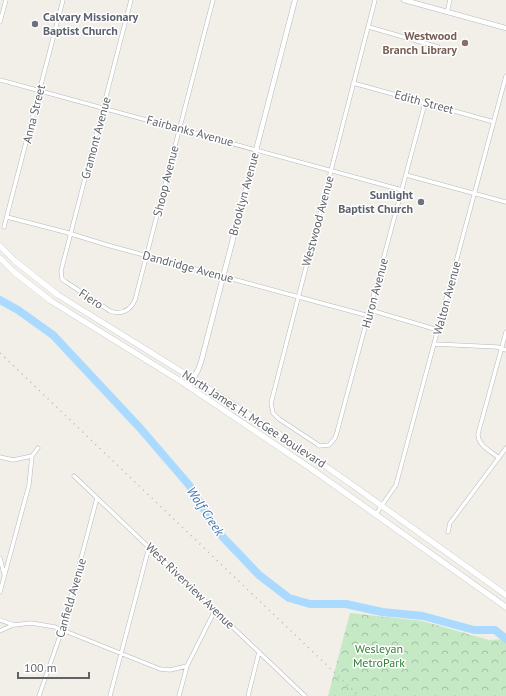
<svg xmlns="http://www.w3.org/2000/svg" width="506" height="696" viewBox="0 0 506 696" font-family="'PT Sans',sans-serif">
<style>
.park{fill:url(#park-crowns)}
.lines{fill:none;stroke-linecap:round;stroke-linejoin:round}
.river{stroke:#aadaff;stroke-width:8}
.minor-casing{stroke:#b5b8bc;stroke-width:4.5}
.tertiary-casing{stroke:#b5b8bc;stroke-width:5.5}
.secondary-casing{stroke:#b6babf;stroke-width:6}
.minor{stroke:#fff;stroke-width:3.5}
.tertiary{stroke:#fff;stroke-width:4.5}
.secondary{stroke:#fff;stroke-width:5.5}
.rail{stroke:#b6b7b8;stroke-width:1.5;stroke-dasharray:1 5;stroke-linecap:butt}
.worship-dot{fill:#6b7280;stroke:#fff;stroke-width:1.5}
.education-dot{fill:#8d6e63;stroke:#fff;stroke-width:1.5}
.labels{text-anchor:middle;stroke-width:3;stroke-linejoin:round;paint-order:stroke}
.worship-label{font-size:12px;font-weight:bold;fill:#5b616d;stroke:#fff;text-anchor:start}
.education-label{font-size:12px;font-weight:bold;fill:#785e54;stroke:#fff;text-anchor:end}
.street-label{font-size:12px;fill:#5f6368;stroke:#fff}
.park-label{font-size:12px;fill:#348238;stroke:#fff}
.water-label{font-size:13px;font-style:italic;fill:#4174aa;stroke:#fff}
</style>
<defs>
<pattern id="park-crowns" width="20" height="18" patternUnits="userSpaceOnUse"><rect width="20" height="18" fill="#c5e8c5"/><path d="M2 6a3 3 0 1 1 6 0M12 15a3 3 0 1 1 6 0" fill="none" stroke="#a3c0a4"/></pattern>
</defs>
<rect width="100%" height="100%" fill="#f1efe8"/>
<path class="park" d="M350 613 422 621 489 640 506 639V696H328Z"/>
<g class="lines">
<path class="river" d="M0 300 18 310 53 335 140 428 189 485 217 531 259 575 289 598 310 604H346L382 612 423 616 474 630H495L506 639"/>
<g class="minor-casing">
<path id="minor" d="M131 0 61 271 62 279 66 282 110 311C121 315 130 311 135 300L213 0
M375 0 271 403 273 413 279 419 317 444 319 446 329 445 335 438 337 432 425 103
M447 12 450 0
M0 22 6 0
M369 27 438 47
M0 80 402 190
M353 83 494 122
M406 175 506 202
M7 217 65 232 107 245 369 316
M4 227 63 0
M370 310 438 330
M435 344 497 347 506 350
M0 457 13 460 32 456 38 448
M499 458C491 451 478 446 478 434L506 332
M74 476 305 696
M376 514 396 485 506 76
M448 532 450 523 506 448
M0 558 4 574
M0 592 29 485 32 456
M0 620 14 625 31 623 55 627 160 669 170 670 187 666
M0 631 13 625
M39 696 62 630 97 498
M110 696 149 547
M179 696 187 666 215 610
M248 696 259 652"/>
</g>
<g class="tertiary-casing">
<path id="tertiary" d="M404 0 506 28
M188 387 198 370 201 362 295 0"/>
</g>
<g class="secondary-casing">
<path id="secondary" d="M0 246 15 261 58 295 208 388 285 438 354 486 506 595
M0 258 14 272 51 301 182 382 313 470 506 607"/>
</g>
<use href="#minor" class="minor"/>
<use href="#tertiary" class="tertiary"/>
<use href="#secondary" class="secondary"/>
<path class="rail" d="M0 353 359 696"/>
</g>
<g class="worship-dot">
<circle cx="35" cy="24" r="4"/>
<circle cx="421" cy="202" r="4"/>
</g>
<circle class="education-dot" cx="465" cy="43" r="4"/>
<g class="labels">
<g class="worship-label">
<text x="43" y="21">Calvary Missionary<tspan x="43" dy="14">Baptist Church</tspan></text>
<text x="413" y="199" text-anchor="end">Sunlight<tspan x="413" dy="14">Baptist Church</tspan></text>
</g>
<g class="education-label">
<text x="457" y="40">Westwood<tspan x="457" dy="14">Branch Library</tspan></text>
</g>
<g class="street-label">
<text transform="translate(424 102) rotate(15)" y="4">Edith Street</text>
<text transform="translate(34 114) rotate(-76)" y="4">Anna Street</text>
<text transform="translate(190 131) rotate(15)" y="4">Fairbanks Avenue</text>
<text transform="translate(96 138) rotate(-75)" y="4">Gramont Avenue</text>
<text transform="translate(166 181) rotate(-76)" y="4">Shoop Avenue</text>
<text transform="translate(244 194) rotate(-75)" y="4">Brooklyn Avenue</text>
<text transform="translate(318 221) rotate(-75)" y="4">Westwood Avenue</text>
<text transform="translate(188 267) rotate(15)" y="4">Dandridge Avenue</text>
<text transform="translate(375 293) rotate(-75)" y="4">Huron Avenue</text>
<text transform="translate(447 298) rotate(-75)" y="4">Walton Avenue</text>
<text transform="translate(91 299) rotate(33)" y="4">Fiero</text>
<text transform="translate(254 419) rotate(33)" y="4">North James H. McGee Boulevard</text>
<text transform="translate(190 586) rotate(44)" y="4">West Riverview Avenue</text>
<text transform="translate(71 598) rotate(-74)" y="4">Canfield Avenue</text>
</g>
<g class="park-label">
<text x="379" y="653">Wesleyan<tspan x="379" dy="14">MetroPark</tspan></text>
</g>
<g class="water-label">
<text transform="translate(206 511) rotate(56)" y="5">Wolf Creek</text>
</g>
</g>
<path d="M18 672v6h71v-6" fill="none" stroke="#5f6368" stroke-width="2"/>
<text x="24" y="672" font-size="12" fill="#5f6368" stroke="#ffffff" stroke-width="3" paint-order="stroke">100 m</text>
</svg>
